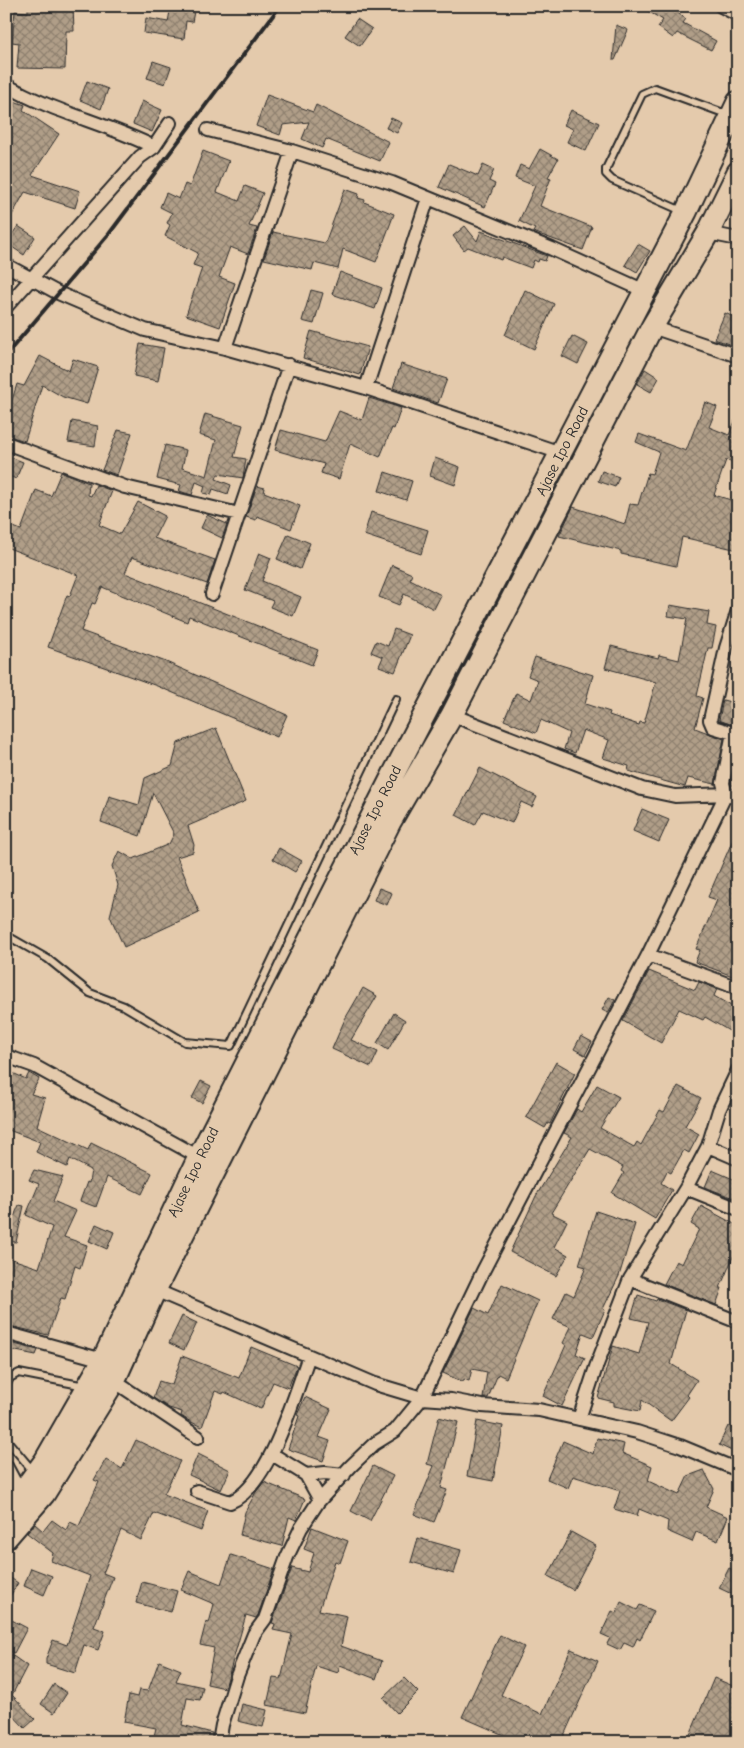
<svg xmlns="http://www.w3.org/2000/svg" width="744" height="1748" viewBox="0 0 744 1748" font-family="'Comic Neue',sans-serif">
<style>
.building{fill:url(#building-cross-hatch);stroke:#2b2b2b}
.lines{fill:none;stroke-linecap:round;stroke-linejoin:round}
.service-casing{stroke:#2b2b2b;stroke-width:10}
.minor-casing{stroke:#2b2b2b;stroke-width:16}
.trunk-casing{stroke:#2b2b2b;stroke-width:25}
.service{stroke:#e4caac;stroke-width:6}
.minor{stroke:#e4caac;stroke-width:12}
.trunk{stroke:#e4caac;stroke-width:21}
.rail{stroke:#2b2b2b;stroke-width:4}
.labels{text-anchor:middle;stroke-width:4;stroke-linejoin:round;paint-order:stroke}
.street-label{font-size:15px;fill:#2b2b2b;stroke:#e4caac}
</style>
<defs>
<pattern id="building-cross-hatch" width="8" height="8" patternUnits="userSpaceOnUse" patternTransform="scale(1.25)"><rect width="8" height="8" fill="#b09e88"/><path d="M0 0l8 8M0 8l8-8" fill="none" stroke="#8f816f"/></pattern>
</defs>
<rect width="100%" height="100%" fill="#e4caac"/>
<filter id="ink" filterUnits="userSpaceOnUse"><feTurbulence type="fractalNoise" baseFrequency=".02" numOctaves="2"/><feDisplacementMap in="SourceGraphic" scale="10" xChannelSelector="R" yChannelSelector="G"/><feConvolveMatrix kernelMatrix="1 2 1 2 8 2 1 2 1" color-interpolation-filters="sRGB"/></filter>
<g filter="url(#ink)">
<path class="building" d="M28 6H73L74 31H66L65 69 17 68 19 43 12 42 15 11 28 12Z
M171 6H195L192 22 186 21 184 39 144 33 146 18 168 22Z
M639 6H668L686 19 683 23 716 41 711 50 677 33 673 38 658 27 663 20Z
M357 19 372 29 360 46 345 36Z
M616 25 628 30 615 60H613Z
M153 61 171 67 165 84 147 78Z
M87 81 108 89 101 109 80 100Z
M267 95 313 112 316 105 389 142 380 161 326 139 322 148 302 139 309 122 283 125 280 135 256 126Z
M11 100 25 105 23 110 59 134 32 175 80 191 75 208 25 192 6 226V111Z
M142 101 162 110 152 132 133 124Z
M571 110 599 123 586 151 567 142 573 129 564 125Z
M391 118 402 123 397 133 386 128Z
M540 149 558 159 548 177 551 178 540 206 592 227 583 250 533 232 535 229 519 221 535 186 515 178 520 165 529 169Z
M203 151 229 161 217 192 239 201 245 186 263 193 249 226 257 228 248 254 230 247 219 277 235 283 220 327 186 315 202 268 193 265 198 253 165 236 170 225 167 223 172 213 160 207 166 193 179 199 185 184 190 186Z
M449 164 478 176 483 165 494 170 489 181 495 184 485 207 439 187Z
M345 189 359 194 358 198 365 200 364 202 394 214 376 262 343 249 338 269 314 263 312 270 264 259 273 232 325 243Z
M18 226 35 237 24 255 6 243Z
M465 226 477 241 481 231 547 256 545 261 539 259 538 262 534 260 531 268 502 257 501 260 468 247 464 250 453 236Z
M638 244 650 251 637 272 625 265Z
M340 272 382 288 375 309 332 294Z
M311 290 323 293 314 324 302 321Z
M525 290 554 304 534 349 505 335Z
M725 313 738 319V347L714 339Z
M311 331 368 347 360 375 303 358Z
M572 336 588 344 578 364 562 356Z
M140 344 164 348 158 381 134 376Z
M40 356 69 371 73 359 98 367 87 404 63 397 42 385 25 441 6 435V419L17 384 24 386Z
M401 364 447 379 438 403 393 388Z
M645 369 659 378 651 392 637 384Z
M369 398 401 408 394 429 392 428 380 457 350 444 339 479 321 473 324 464 275 450 281 430 325 442 339 411 362 420Z
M705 402 717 407 709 427 729 435 738 414V464L726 460 714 495 738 502V550L682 537 676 566 621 554V551L559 536 573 507 625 524 630 504 638 505 648 473 652 474 659 452 636 442 639 434 686 451Z
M205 414 243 425 234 457 246 459 243 478 218 474 216 479 231 485 228 494 213 489 211 495 203 493 205 486 196 482 192 495 179 491 181 485 157 479 165 445 186 450 182 468 207 476 216 440 199 435Z
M72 421 98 426 95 446 68 442Z
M118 430 132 433 117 475 102 470Z
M6 455 23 462 16 479 6 475Z
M435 458 460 467 455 485 430 476Z
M602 471 619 477 615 487 598 481Z
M61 472 89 483 88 495 91 496 96 485 112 491 99 525 120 534 138 502 165 516 154 538 215 560 207 584 132 557 125 573 318 650 312 665 189 616 187 622 102 587 95 604 92 603 81 631 166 662 287 715 277 737 157 686 48 647 67 595 70 596 78 575 6 547V524L21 530 36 490 51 496Z
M385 472 412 481 406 500 379 491Z
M257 486 265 488 264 492 300 506 291 529 257 516 256 520 246 517Z
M371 512 428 530 421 554 364 535Z
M207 515 227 524 222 538 201 528Z
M288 534 310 543 300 569 277 559Z
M259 553 271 558 262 581 301 597 293 616 270 607 273 601 245 590Z
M392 565 412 574 410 579 441 595 434 609 404 594 399 605 379 597Z
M670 605 709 612 707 625 716 627 712 648H708L697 696 703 698 695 728 724 739 715 784 688 778 685 787 628 771 629 766 603 758 609 740 583 730 575 753 564 749 569 733 541 720 536 733 504 720 516 693 531 700 538 680 528 676 535 657 593 675 585 704 610 712 609 715 639 725 640 722 644 723 656 682 605 668 611 646 658 658 659 655 679 660 687 619 668 616Z
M394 629 410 635 395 672 379 666 383 657 371 652 376 641 388 646Z
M723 700 738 704V727L719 720Z
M216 728 246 801 188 826 194 845 193 852 177 857 199 912 124 947 110 916 118 885 112 866 119 851 133 859 169 844 174 834 153 793 140 836 101 822 109 796 139 805 145 778 172 766 178 743Z
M738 751V786L732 785 731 783Z
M480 768 537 797 532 807 521 802 512 823 483 811 475 825 456 815Z
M642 809 669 820 659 842 633 831Z
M738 828V978L695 962 700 950 696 949 717 900 708 897Z
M279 848 302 861 295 872 273 859Z
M379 888 392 893 387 905 374 900Z
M649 971 695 990 699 982 717 989 714 996 738 1010V1036L705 1017 703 1020 679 1009 661 1043 623 1021Z
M363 988 377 996 351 1040 378 1052 371 1067 332 1049 345 1019Z
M609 997 615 1000 608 1013 602 1010Z
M394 1013 405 1020 388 1050 377 1043Z
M581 1036 592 1042 585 1055 574 1049Z
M556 1062 575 1073 550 1124 548 1123 545 1128 526 1117Z
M6 1070 26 1079 29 1073 39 1079 31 1094 45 1098 37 1126 88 1150 91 1143 152 1173 142 1194 107 1177 96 1207 80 1201 87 1182 89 1183 91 1170 70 1159 67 1167 36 1152 40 1142 6 1129Z
M201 1081 211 1086 202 1103 192 1098Z
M597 1085 619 1097 600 1128 634 1147 637 1142 641 1145 660 1110 664 1112 678 1086 701 1098 685 1126 699 1134 689 1153 684 1150 671 1173 667 1171 661 1183 672 1190 655 1219 612 1193 624 1173 621 1171 623 1167 590 1149 551 1213 567 1221 554 1247 568 1255 556 1276 510 1252 536 1196 572 1137 564 1133 577 1109 581 1112Z
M34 1170 63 1177 53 1201 76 1211 64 1237 87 1245 80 1268 75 1266 65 1299 61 1298 48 1335 6 1325V1293L10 1282 6 1281V1257L39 1268 52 1227 26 1215 39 1184 29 1180Z
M712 1170 738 1181 733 1198 705 1187Z
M19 1205 24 1206 16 1242 6 1241V1227L9 1228Z
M701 1206 738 1226V1245L720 1288H722L716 1305 664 1284 676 1261 682 1264 699 1229 691 1224Z
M596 1211 635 1224 619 1276 603 1309 605 1310 593 1337 583 1333 576 1354 585 1358 562 1406 543 1396 566 1345 563 1343 571 1327 553 1319 566 1292 574 1296 586 1267 579 1265Z
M96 1224 114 1232 107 1249 89 1241Z
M502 1284 538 1301 506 1378 498 1374 488 1398H483L487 1372 472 1369 469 1381 464 1379 463 1382 443 1373 474 1308 488 1315Z
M638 1295 656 1301 657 1299 686 1310 671 1364 697 1380 687 1395 689 1397 671 1421 642 1400 640 1411 614 1406V1402L598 1398 613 1346 639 1354 648 1322 631 1318Z
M182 1316 197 1323 184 1350 169 1343Z
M6 1342 38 1350 36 1355 6 1349Z
M251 1347 297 1366 288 1388 273 1382 261 1409 224 1392 223 1394 215 1391 202 1427 191 1422 181 1416 182 1412 169 1408 153 1398 159 1381 172 1385 182 1356 239 1378Z
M305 1397 331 1409 319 1437 330 1441 323 1461 288 1449 299 1416 297 1415Z
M439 1417 458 1422 441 1488 447 1490 434 1522 414 1514 434 1466 427 1464Z
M477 1421 503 1426 493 1481 467 1476Z
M728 1426 738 1431V1454L719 1445Z
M597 1438 624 1444 622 1453 652 1466 648 1481 679 1495 688 1476 704 1470 714 1489 706 1507 728 1517 718 1541 696 1532 692 1542 667 1531 668 1521 639 1509 637 1516 614 1509 620 1491 573 1476 568 1488 547 1479 563 1441 593 1454Z
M136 1440 180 1461 164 1494 208 1511 201 1531 154 1513 141 1540 121 1530 103 1573 113 1577 94 1627 105 1631 98 1650 84 1645 75 1673 46 1664V1659L53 1640 67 1645 90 1576 51 1561 53 1553 27 1533 35 1524 43 1531 52 1520 66 1530 70 1522 79 1526 99 1482 94 1480 106 1459 122 1469Z
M198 1454 230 1470 221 1490 189 1475Z
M373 1466 393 1476 370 1521 351 1511Z
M264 1482 305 1499 296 1520 289 1517 282 1546 240 1535 245 1512 256 1492Z
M312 1527 348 1541 340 1563 335 1561 319 1610 347 1616 341 1646 382 1661 376 1679 340 1665 338 1673 316 1666 305 1713 267 1705 273 1678 281 1679 292 1634 273 1630 275 1624 272 1623 292 1568 308 1572 314 1553 304 1549Z
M571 1532 596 1546 573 1590 548 1576Z
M418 1538 461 1550 454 1574 411 1562Z
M231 1555 274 1569 258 1615 256 1618 246 1615 225 1688 207 1684 214 1648 200 1645 206 1622 209 1623 214 1604 181 1590 189 1571 221 1584Z
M31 1568 52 1576 44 1595 24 1586Z
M729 1568 738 1572V1597L719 1588Z
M6 1575 18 1583 6 1603Z
M142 1582 177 1591 171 1612 136 1603Z
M621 1602 637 1610 640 1605 654 1611 640 1640 637 1638 633 1647 624 1643 620 1650 607 1644 610 1638 601 1634 612 1611 616 1613Z
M6 1617 27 1628 14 1653 6 1650Z
M500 1635 524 1647 501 1695 542 1714 571 1649 598 1661 561 1742H520L462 1717Z
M6 1651 27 1666 12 1695 35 1719 25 1728 6 1708Z
M159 1661 181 1670 176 1681 203 1687 200 1700 187 1698 182 1725 212 1733 211 1742 153 1740 156 1728 124 1722 129 1695 137 1697 139 1690 148 1691Z
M404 1678 418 1692 397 1713 383 1698Z
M714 1678 738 1688V1729L732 1742H687Z
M54 1684 67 1693 54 1713 41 1704Z
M242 1704 267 1710 263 1727 238 1721Z"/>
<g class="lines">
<g class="service-casing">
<path id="service" d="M682 211 612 180 606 174V169L642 94 655 88 729 115
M6 935 48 959 90 993 124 1006 185 1042 231 1046 396 699
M6 1386 10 1378 19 1373 85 1386
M6 1439 33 1471"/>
</g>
<g class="minor-casing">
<path id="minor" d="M721 6 738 15
M6 85C52 112 106 123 154 147L140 157 6 307
M208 130 292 151 392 183 552 249 645 291
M154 147 170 123
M708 233 738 239
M6 265 58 293 145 330 225 348 366 388 561 453
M652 327 738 356
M225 348 292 151
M366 388 428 198
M6 443 125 487 239 514
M212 594 289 365
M452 715 642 789 675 796 726 794 738 797
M648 955 726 794 723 783 733 733 713 727 710 720 726 648 738 610
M6 1056 34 1066 199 1157
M708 1146 738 1159
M686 1188 738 1209
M630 1279 738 1322
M155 1290 375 1384 422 1398 451 1400 482 1406 539 1410 637 1432 680 1446 738 1470
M6 1333 103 1360
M114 1381 198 1437
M579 1419 596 1367 630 1279 686 1188 708 1146 719 1110 738 1070
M272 1454 306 1475 325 1473 344 1475
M6 1466 21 1494
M306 1475 320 1500
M197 1491 230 1502C269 1487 295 1394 309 1356
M219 1742 222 1725 237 1676 254 1634 265 1619 287 1557 301 1528 318 1502 351 1466 374 1444 395 1431 422 1398 483 1271 648 955 738 988"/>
</g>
<g class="trunk-casing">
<path id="trunk" d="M6 1514 45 1461 103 1360 199 1157 393 775 686 212 738 102
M6 1538 44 1494 114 1381 155 1290 390 822 452 715 652 327 708 233 738 172"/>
</g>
<use href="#service" class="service"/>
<use href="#minor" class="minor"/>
<use href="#trunk" class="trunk"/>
<path class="rail" d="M6 355 109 234 280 6"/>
</g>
</g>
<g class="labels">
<g class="street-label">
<text transform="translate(562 451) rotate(-63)" y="5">Ajase Ipo Road</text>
<text transform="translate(375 810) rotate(-63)" y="5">Ajase Ipo Road</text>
<text transform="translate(193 1172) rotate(-64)" y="5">Ajase Ipo Road</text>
</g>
</g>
<rect width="744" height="1748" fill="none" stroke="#e4caac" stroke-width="25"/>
<rect x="12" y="12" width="719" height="1723" fill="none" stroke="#2b2b2b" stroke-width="2" filter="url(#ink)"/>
</svg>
